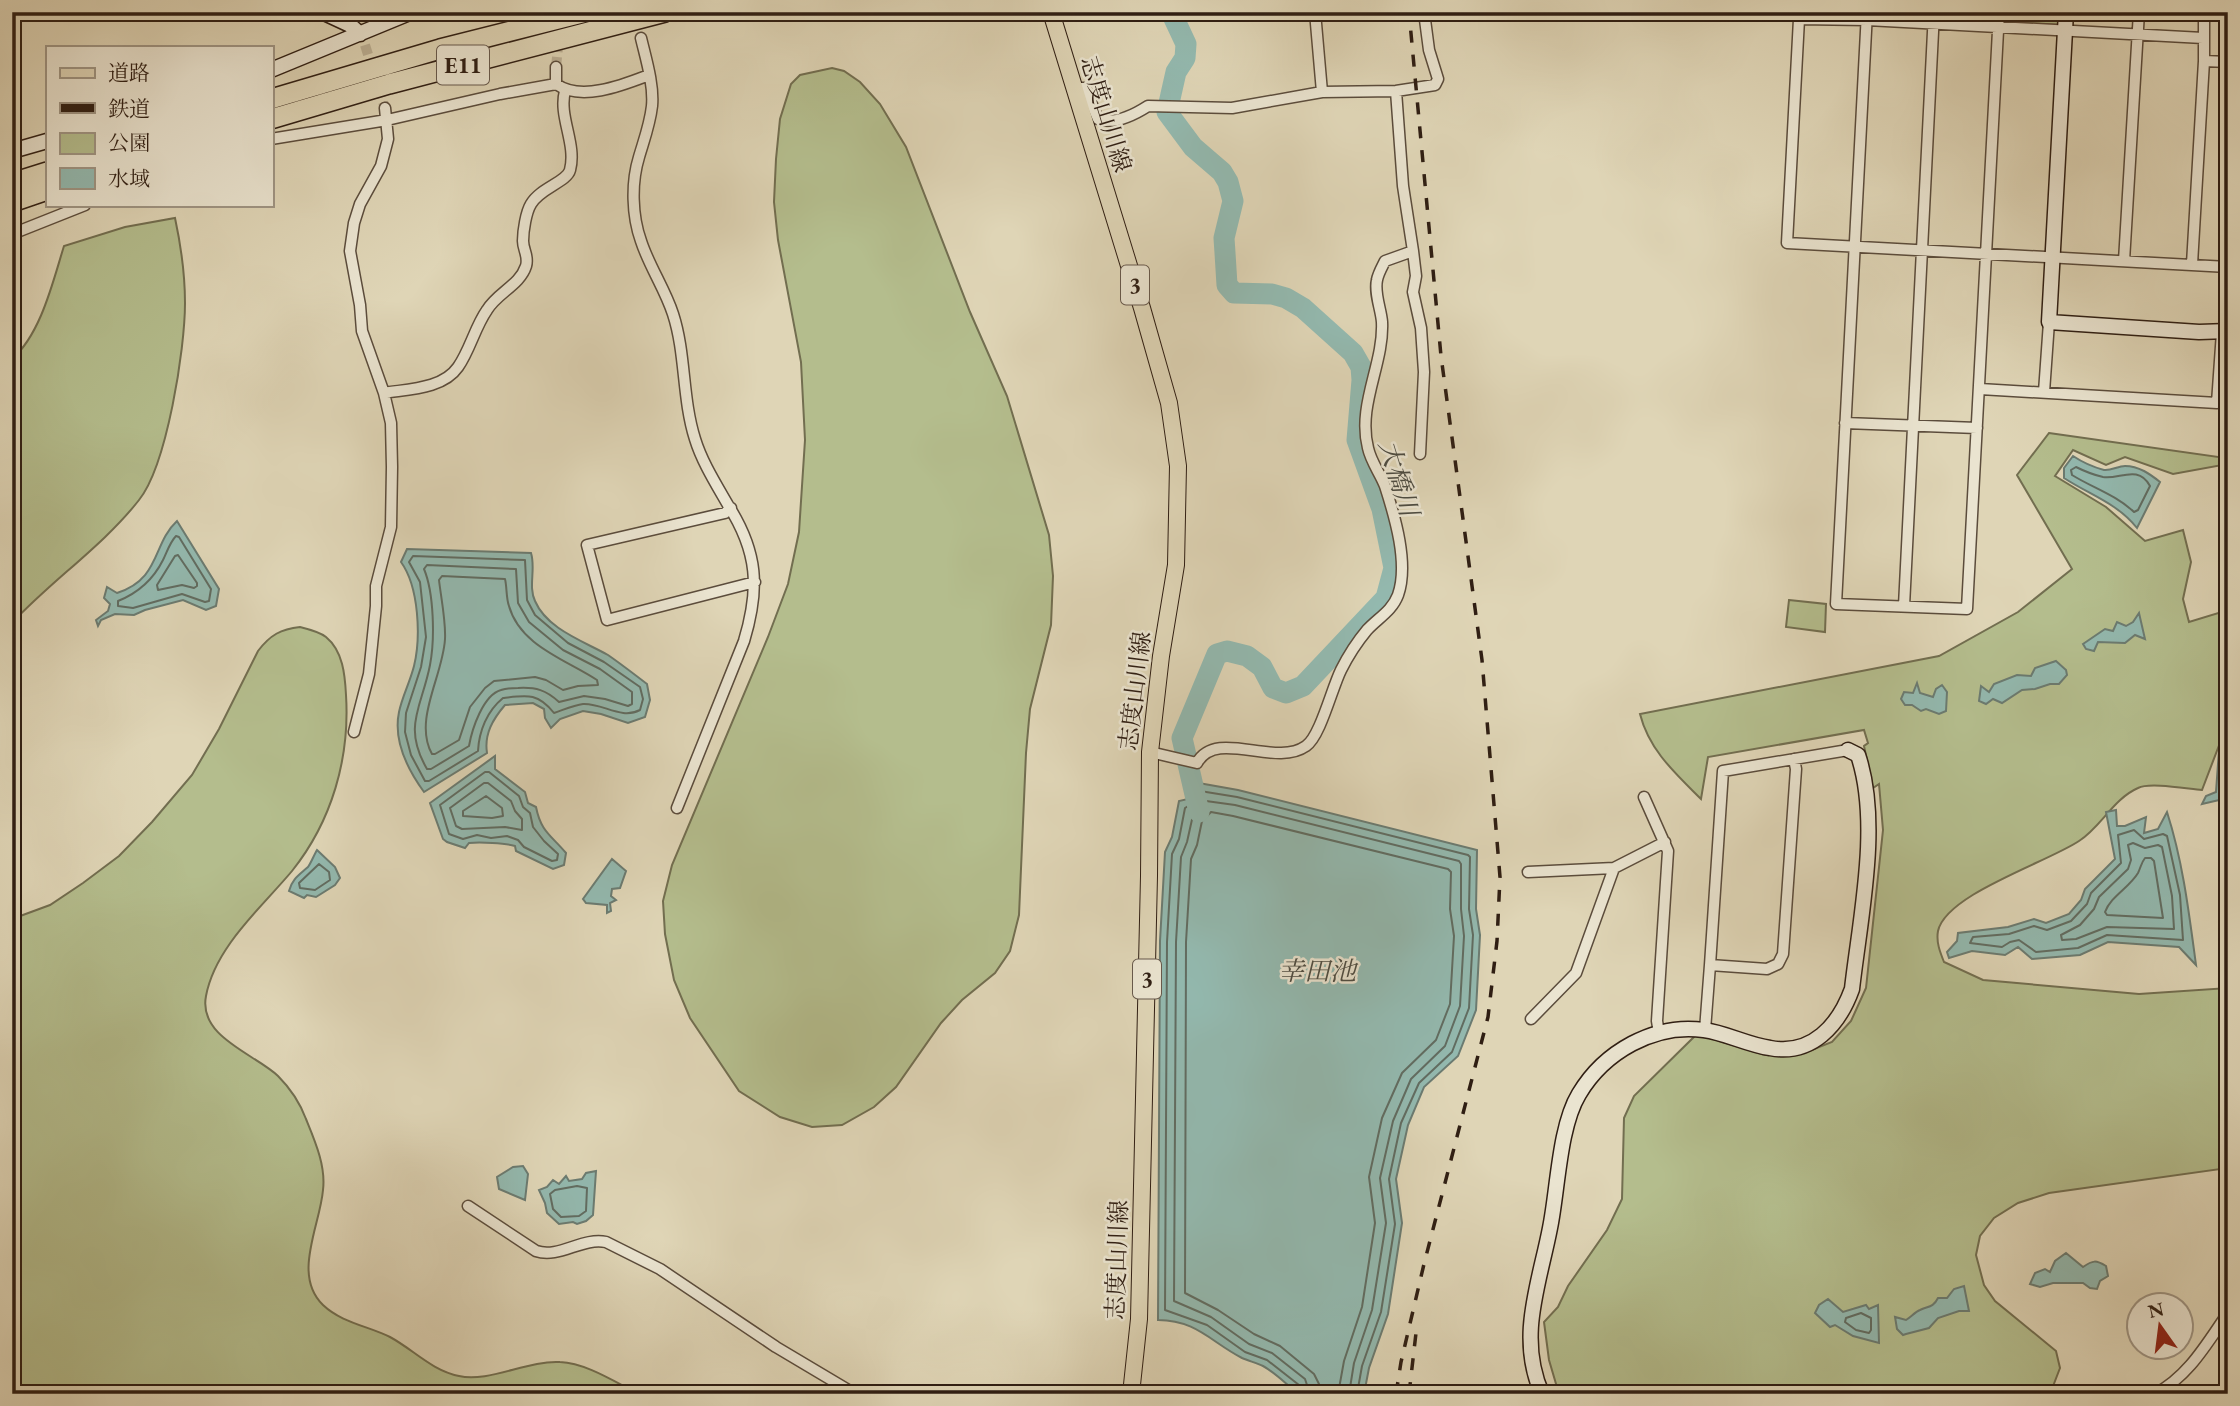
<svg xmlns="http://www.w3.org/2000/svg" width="2240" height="1406" viewBox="0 0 2240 1406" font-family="'EB Garamond','Noto Serif JP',serif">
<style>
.green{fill:#b4bd8d;stroke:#726e50;stroke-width:2}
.water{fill:#93b9af;stroke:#6b7b71;stroke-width:2}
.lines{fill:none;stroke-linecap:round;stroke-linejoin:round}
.shore{stroke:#616c61;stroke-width:2}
.river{stroke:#93b9af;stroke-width:21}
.street-tunnel{stroke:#bcb095;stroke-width:10;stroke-dasharray:10 5;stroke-linecap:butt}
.street-casing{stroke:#5b4c3c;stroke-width:13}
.secondary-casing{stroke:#2f1e13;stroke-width:17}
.primary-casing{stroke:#2f1e13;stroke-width:18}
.highway-casing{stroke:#2f1e13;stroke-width:22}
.street{stroke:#eae4d0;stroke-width:10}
.secondary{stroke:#eae4d0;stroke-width:14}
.primary{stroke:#dfd5b6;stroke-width:16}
.highway{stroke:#dfd5b6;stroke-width:19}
.rail{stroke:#2f1e13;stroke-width:3.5;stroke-dasharray:12 12;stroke-linecap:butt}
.labels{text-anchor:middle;stroke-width:5;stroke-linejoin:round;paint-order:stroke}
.shield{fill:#eae4d0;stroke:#67594c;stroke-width:2}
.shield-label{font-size:23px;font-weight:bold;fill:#2f1e13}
.street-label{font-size:24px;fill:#2f1e13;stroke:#eae4d0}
.water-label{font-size:26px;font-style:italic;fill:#4d4c42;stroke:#eae4d0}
</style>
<rect width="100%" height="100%" fill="#dfd5b6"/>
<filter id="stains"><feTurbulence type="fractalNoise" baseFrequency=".00286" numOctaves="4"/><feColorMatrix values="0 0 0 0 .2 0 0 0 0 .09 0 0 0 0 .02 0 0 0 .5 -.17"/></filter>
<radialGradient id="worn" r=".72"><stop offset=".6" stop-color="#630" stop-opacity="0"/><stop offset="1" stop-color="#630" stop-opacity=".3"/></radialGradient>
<path class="green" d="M2005 12H2061V25L2005 22Z
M832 68 844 71 860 82 880 104 906 147 970 312 1007 396 1049 535 1053 576 1051 625 1030 709 1026 753 1019 915 1010 951 995 973 962 1000 941 1023 896 1087 874 1107 842 1125 812 1127 780 1117 739 1091 690 1018 674 980 665 934 663 901 672 865 768 637 788 584 799 532 805 440 801 362 778 240 774 202 776 159 780 119 791 84 800 75Z
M175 218C181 246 185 274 185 303 185 349 167 465 139 500 103 546 52 580 12 623V359C41 334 53 281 64 246L125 227Z
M2049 433 2225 458 2228 449V464L2173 474 2125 457 2106 465 2073 450 2055 476 2106 507 2145 541 2183 530 2191 562 2183 599 2189 622 2228 610V740L2223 735 2202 790C2188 789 2150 782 2138 788 2113 799 2101 827 2079 841 2048 862 1946 894 1938 931 1936 942 1940 952 1944 962L1983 980 2139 994 2228 988V1168L2049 1193 2018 1203 1994 1218 1980 1236 1976 1255 1984 1285 1995 1301 2056 1351 2060 1368 2050 1394H1559L1549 1360 1544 1322 1558 1307 1568 1286 1607 1230 1622 1199 1624 1118 1634 1096 1697 1034 1765 1055 1804 1053 1832 1042 1851 1021 1866 988 1883 830 1879 784 1873 788 1864 746 1868 743 1864 730 1708 757 1701 799C1675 773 1649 750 1640 714L1939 656 2018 612 2072 569 2017 475Z
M1789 600 1826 604 1825 632 1786 627Z
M300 627C308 629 320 632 326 637 343 651 345 675 346 695 350 758 332 821 292 871 262 907 215 947 206 996 198 1037 255 1054 278 1076 290 1088 300 1103 306 1119 315 1141 326 1166 323 1190 320 1226 292 1275 323 1305 342 1323 368 1326 390 1337 414 1350 431 1370 459 1376 488 1383 528 1360 560 1362 586 1363 615 1382 639 1394H12V919L50 905 83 883 119 856 152 822 192 775 219 729 258 651C270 635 281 629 300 627Z"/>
<path class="water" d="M2073 456C2082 462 2093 467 2104 470 2111 471 2118 466 2125 466 2139 466 2150 474 2160 482L2137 528C2117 503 2090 495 2064 478V468Z
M177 521 219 589 216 606 206 610 183 600 145 610 134 615 115 614 101 620 98 626 96 620 108 611 110 604 104 598 107 587 117 593C161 579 152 544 177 521Z
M407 549 531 553C536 569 528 586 535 601 547 629 583 641 608 655 621 664 634 674 647 684L650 700 645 717 628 723 601 714 583 711 560 719 551 728 545 718 544 709 533 703 505 705C493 719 484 734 487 753L424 792C408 770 393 741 399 712 402 697 410 682 414 666 421 637 419 587 401 562Z
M2139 613 2145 639 2135 635 2125 643 2098 642 2094 651 2086 649 2083 644 2105 629 2113 631 2117 622 2126 626 2133 622Z
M2056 661 2066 670 2067 675 2059 684H2050L2035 689 2022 690 2002 703 1993 699 1986 704 1979 701 1981 686 1989 692 1994 684 2017 675 2031 676 2035 668Z
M1917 683 1920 693 1933 697 1936 689 1942 685 1947 692 1946 711 1939 714 1926 709 1921 711 1912 705H1905L1901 699 1904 692 1913 693Z
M2224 747 2228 760V798L2202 804 2206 796 2216 792 2219 750Z
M495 756V769L525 792 528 803 536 807C541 832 551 835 566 853L564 865 553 869 516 851 515 846C505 843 480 842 469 843L465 848 447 842 443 839 430 803Z
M1193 782 1238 790 1477 850 1476 909 1480 935 1476 1010 1458 1056 1424 1087 1408 1125 1396 1179 1402 1223 1388 1314 1369 1368 1364 1394H1294V1390C1284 1382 1274 1372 1263 1366 1257 1363 1249 1361 1242 1358 1211 1342 1196 1320 1158 1320L1160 941 1165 852 1172 837 1179 801 1188 799Z
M2116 810 2117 826H2125L2146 817 2144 833 2158 829 2167 812C2183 862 2189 913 2196 965L2179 947 2108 942 2080 955 2032 959 2018 947 2005 955 1972 951 1949 958 1947 952 1957 941 1958 933 2008 927 2034 919 2046 923 2069 914 2081 900 2085 889 2115 859 2106 812Z
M317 850 335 867 340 878 335 885 316 897 307 895 304 898 289 891C292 879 299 875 308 867 311 863 314 855 317 850Z
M612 859 626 871 620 888 612 889 611 896 616 900 610 903 611 911 607 913V905L586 903 583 899Z
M523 1166 528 1174 525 1200 499 1189 497 1177 513 1167Z
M596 1171 593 1215 586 1221 577 1224 573 1222 559 1224 547 1213 545 1203 539 1190 547 1187 553 1180 559 1184 566 1176 569 1181 582 1179 586 1173Z
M2066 1253 2083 1267C2093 1260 2096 1260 2106 1266L2108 1276 2100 1281 2097 1289 2090 1288 2083 1283H2053L2040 1287 2030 1284 2035 1273 2045 1269 2050 1272 2055 1261Z
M1964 1286 1969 1311H1959L1938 1318 1929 1328 1906 1334 1903 1335 1897 1329 1895 1317 1906 1320C1911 1317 1915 1312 1920 1310 1928 1306 1933 1308 1938 1298H1947L1954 1289Z
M1828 1299 1843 1312 1866 1305 1869 1309 1878 1305 1879 1343 1853 1336 1835 1325 1830 1327 1815 1313 1819 1305Z"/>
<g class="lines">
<path class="shore" d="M2076 467C2084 471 2094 475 2103 477 2119 480 2138 464 2150 486L2138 510 2134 512C2116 495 2093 488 2072 475L2071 470Z
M176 536 179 537 211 589 209 601 205 602 182 594 133 608 118 606V601C138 593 153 580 163 560 167 552 170 542 176 536Z
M178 555 197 583V586L194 588 182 585 158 590 157 585 175 556Z
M413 556 525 560 527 600 535 615 568 643 604 662 640 687 643 699 640 710C621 720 603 703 583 704 574 705 563 710 554 713 538 693 528 695 503 698 487 711 479 731 478 751L429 781H425L411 755 405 732 406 713 421 667 426 637 420 582 409 562Z
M427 565 516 569 518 603 529 622 563 650 600 669 632 692V704L628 706 605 699 584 696 559 702C546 690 536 687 518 688 513 688 507 688 501 690 483 695 472 729 469 746L431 769H427C402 726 422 707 430 665 435 639 434 593 424 569Z
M442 576 505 579C507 587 506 598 509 606 520 646 567 660 597 680L598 685 578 686 563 690 546 680 535 677 494 681 485 688 470 707 459 740 435 754H432C413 720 443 676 445 639 446 621 441 598 439 580Z
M485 772H489L519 796 523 807 530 813 533 827 544 841 558 854 557 860 552 861 524 847 518 840 507 836 491 838 477 835 463 839 449 834 440 805Z
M484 783H488L511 801 515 811 522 819V830L505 827 462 829 456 826 450 808Z
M486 796 502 808 503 816 492 818 463 816V811Z
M2134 830 2144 839 2163 834 2167 836 2180 895 2183 940 2107 935 2078 948 2036 952 2019 940 2010 942 2002 947 1970 943 1973 937 2009 934 2034 926 2047 930 2071 921 2087 904 2091 893 2121 863 2118 835Z
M2133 843 2145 848 2158 845 2162 847 2172 896 2174 929 2107 927 2076 939 2062 940 2061 935 2080 925 2094 909 2099 897 2128 869 2131 860 2128 845Z
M2145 858H2151L2154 861 2163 918 2107 915 2105 912C2111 896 2129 888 2138 873 2141 867 2141 863 2145 858Z
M319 864 329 872 330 880 315 890 300 888 299 883Z
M577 1186 587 1188 586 1211 579 1216 561 1217 553 1209 550 1194 555 1190Z
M1861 1313 1871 1318V1330L1869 1333 1856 1330 1845 1322 1846 1318Z
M1301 1394 1299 1385 1267 1360 1245 1352 1207 1325 1165 1310 1167 942 1172 854 1179 839 1185 808 1193 803 1200 791 1237 797 1468 855 1470 857 1469 909 1473 935 1469 1008 1452 1052 1419 1083 1401 1123 1389 1179 1395 1224 1381 1312 1362 1366 1357 1394
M1310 1394 1305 1379 1272 1353 1249 1344 1211 1317 1174 1301 1176 942 1181 857 1187 842 1193 815 1206 801 1235 805 1459 861 1461 864V909L1464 936 1460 1006 1445 1046 1411 1079 1393 1121 1380 1178 1386 1223 1372 1310 1354 1363 1349 1394
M1320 1394 1319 1384 1314 1374 1280 1346 1254 1334 1218 1310 1185 1293 1186 942 1191 859 1197 845 1202 821 1211 812 1233 816 1448 869 1451 872 1450 909 1454 936 1450 1004 1436 1040 1402 1073 1382 1118 1369 1177 1375 1223 1362 1307 1344 1361 1338 1394"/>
<path class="river" d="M1171 12 1186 44 1185 58 1176 72 1167 112 1193 147 1222 172 1228 182 1233 201 1224 238 1225 253 1227 285 1234 293 1272 294 1286 298 1303 308 1353 353 1361 367 1362 380 1357 440 1382 509 1394 568 1386 598 1303 686 1286 693 1273 688 1262 667 1247 656 1227 651 1217 654 1182 738 1199 812"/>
<path class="street-tunnel" d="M365 45 385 108
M556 67 559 38"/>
<g class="street-casing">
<path id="street" d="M1315 12 1322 92
M1867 12 1836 604 1967 609 1999 12
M641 38C646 59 654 85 652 106 650 124 644 140 639 157 631 183 632 216 641 241 649 266 665 289 673 314 686 354 682 398 695 439 702 462 716 484 728 505 758 552 760 588 744 641L677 808
M2203 38 1867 20 1799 19 1787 243 2228 267
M2204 61 2228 62
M556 67V84
M1074 88H1085L1098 119C1114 125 1134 115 1148 106L1232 108 1322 92 1396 91 1435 85 1438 79 1429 50 1424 12
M271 139 387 120 500 94 556 84C581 102 623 85 649 75
M12 234 85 205
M1413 251 1416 276 1413 292 1421 328 1424 372 1420 454
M2124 261 2139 12
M2192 264 2204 61V12
M1980 389 2217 403 2222 332
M2044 392 2049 322
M384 393C408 389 443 389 458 367 470 350 475 327 487 310 497 293 520 285 526 266 529 256 523 250 523 241 523 231 526 212 531 204 540 188 567 182 570 170 577 144 558 116 565 91
M1845 423 1977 428
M731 508 725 513 587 545 607 620 755 582
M1904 606 1934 12
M354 732 369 674 376 606V586L391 527 392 467 391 423 384 393 362 331 360 305 350 251 354 223 360 204 381 166 388 139 385 108
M1150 752 1197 763C1216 728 1275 768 1306 746 1320 737 1332 688 1341 670 1348 656 1357 642 1367 630 1378 618 1392 611 1398 595 1409 564 1395 517 1385 486 1380 473 1371 462 1368 448 1357 405 1384 364 1382 322 1381 309 1374 293 1377 280 1378 274 1382 267 1385 261L1413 251 1403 186 1396 91
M1644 797 1668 851 1657 1021 1659 1033
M1528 872 1614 868
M1710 965 1723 771 1848 750
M1531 1019 1576 973 1614 868 1665 842
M1705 1030 1710 965 1767 969 1778 964 1783 954 1796 769 1794 759
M468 1206 536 1251C559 1259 582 1237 606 1242L660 1269 776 1347 855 1394
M979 1394H980
M2155 1394C2189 1376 2207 1343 2228 1313"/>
</g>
<g class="secondary-casing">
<path id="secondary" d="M322 12 350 25 360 34
M2066 12 2049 322 2199 332 2228 331
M271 70 412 12
M12 151 47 141
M1542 1394C1517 1337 1539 1285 1550 1228 1558 1189 1559 1127 1579 1094 1604 1052 1654 1023 1704 1030 1726 1033 1748 1045 1770 1048 1812 1056 1839 1025 1852 989 1860 918 1881 823 1858 755L1848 750"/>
</g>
<g class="primary-casing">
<path id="primary" d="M1051 12 1142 308 1169 403 1178 466 1176 565 1161 656 1150 752 1149 876 1139 1319 1131 1394"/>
</g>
<g class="highway-casing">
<path id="highway" d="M271 99 440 49 586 12
M271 119 389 84 665 12
M12 183 47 172
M12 202 47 190"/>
</g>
<use href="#street" class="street"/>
<use href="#secondary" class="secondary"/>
<use href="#primary" class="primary"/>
<use href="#highway" class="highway"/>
<path class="rail" d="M1396 1394 1401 1362 1424 1264 1488 1017 1497 941 1500 877 1482 660 1441 356 1409 12
M1409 1394 1416 1333"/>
</g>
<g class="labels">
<g class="shield">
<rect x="437" y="45.5" width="52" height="39" rx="5"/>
<rect x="1121" y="265.5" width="28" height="39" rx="5"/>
<rect x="1133" y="959.5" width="28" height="39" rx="5"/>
</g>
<g class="shield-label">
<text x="463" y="73">E11</text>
<text x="1135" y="293">3</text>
<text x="1147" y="987">3</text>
</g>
<g class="street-label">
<text transform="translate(1106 114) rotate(73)" y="8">志度山川線</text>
<text transform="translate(1135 691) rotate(-83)" y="8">志度山川線</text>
<text transform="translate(1117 1260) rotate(-88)" y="8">志度山川線</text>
</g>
<g class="water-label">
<text transform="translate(1399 478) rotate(73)" y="9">大橋川</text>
<text x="1317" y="980">幸田池</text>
</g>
</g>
<rect width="2240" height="1406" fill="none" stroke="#dfd5b6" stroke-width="42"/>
<rect x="14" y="14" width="2212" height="1378" fill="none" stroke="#2f1e13" stroke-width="3.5"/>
<rect x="21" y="21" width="2198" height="1364" fill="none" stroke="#2f1e13" stroke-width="2"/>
<rect x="46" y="46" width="228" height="161" fill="#eae4d0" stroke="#9f9584" stroke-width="2"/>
<rect x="60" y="68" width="35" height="10" fill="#dfd5b6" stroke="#9f9584" stroke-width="2"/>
<text x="108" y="80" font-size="21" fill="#2f1e13">道路</text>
<rect x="60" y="103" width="35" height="10" fill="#2f1e13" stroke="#9f9584" stroke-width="2"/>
<text x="108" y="116" font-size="21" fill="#2f1e13">鉄道</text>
<rect x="60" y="133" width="35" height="21" fill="#b4bd8d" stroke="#9f9584" stroke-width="2"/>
<text x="108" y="150" font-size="21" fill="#2f1e13">公園</text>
<rect x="60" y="168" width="35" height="21" fill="#93b9af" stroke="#9f9584" stroke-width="2"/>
<text x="108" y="186" font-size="21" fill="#2f1e13">水域</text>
<g transform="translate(2160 1326) rotate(346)"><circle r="33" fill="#eae4d0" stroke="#9f9584" stroke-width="2"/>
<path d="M0-5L12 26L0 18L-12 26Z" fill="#8f2418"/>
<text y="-10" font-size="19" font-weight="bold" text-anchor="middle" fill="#2f1e13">N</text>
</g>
<rect width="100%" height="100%" filter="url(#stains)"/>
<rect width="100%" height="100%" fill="url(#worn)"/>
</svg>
